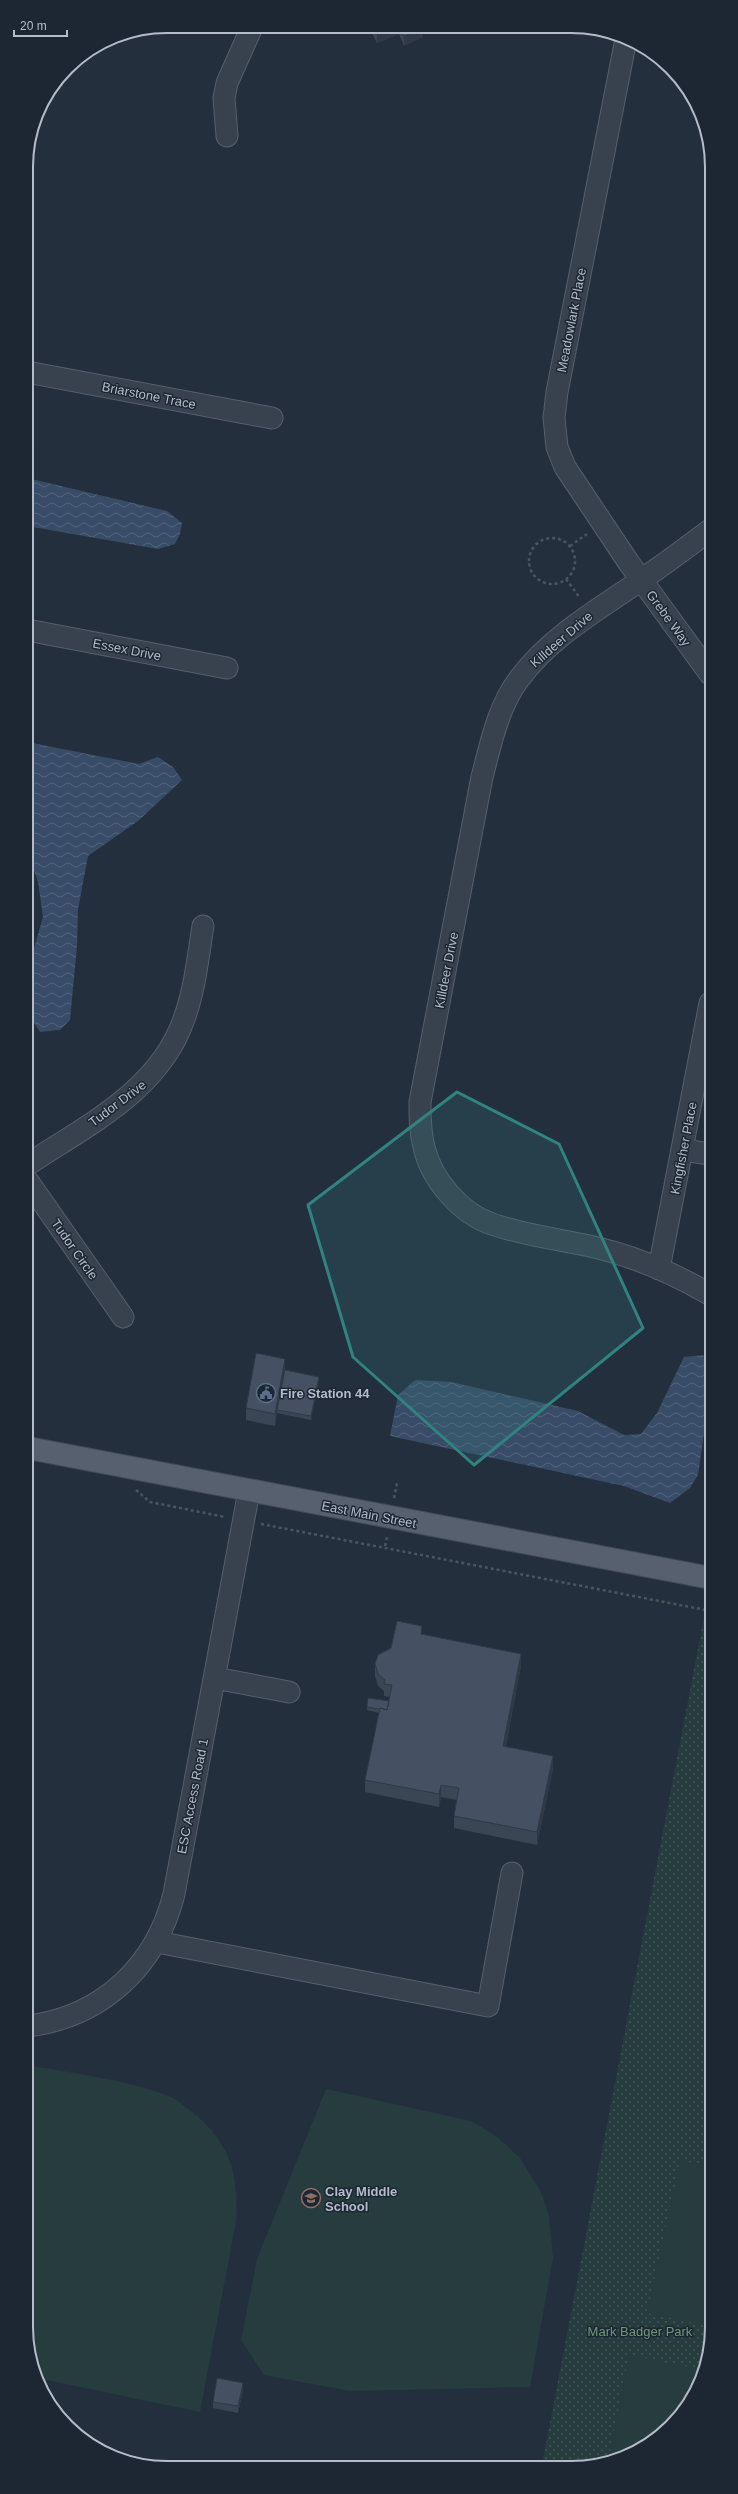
<svg xmlns="http://www.w3.org/2000/svg" width="738" height="2494" viewBox="0 0 738 2494" font-family="Arial,sans-serif">
<style>
.park{fill:url(#park-dots)}
.pitch{fill:#263c3f}
.water{fill:url(#water-waves)}
.lines{fill:none;stroke-linecap:round;stroke-linejoin:round}
.minor-casing{stroke:#565f6c;stroke-width:23}
.major-casing{stroke:#414a57;stroke-width:24}
.path{stroke:#44595c;stroke-width:2.5;stroke-dasharray:3 3;stroke-linecap:butt}
.minor{stroke:#38414e;stroke-width:21}
.major{stroke:#56606e;stroke-width:22}
.wall{fill:#3b4654}
.shaded-wall{fill:#303945}
.building{fill:#455162;stroke:#303945}
.marked{fill:#308480;fill-opacity:0.2;stroke:#308480;stroke-width:3;stroke-linejoin:round}
.labels{text-anchor:middle;stroke-width:3;stroke-linejoin:round;paint-order:stroke}
.street-label{font-size:13px;fill:#b4bcc9;stroke:#1d2633}
.poi-label{font-size:13px;font-weight:bold;fill:#b4bcc9;stroke:#1d2633;text-anchor:start}
.park-label{font-size:13px;fill:#6b9a76;stroke:#1d2633}
.rim{fill:none;stroke:#b4bcc9;stroke-width:2}
</style>
<defs>
<pattern id="park-dots" width="8" height="8" patternUnits="userSpaceOnUse"><rect width="8" height="8" fill="#263c3f"/><path d="M2 2h.1M6 6h.1" fill="none" stroke="#435659" stroke-width="1.8" stroke-linecap="round"/></pattern>
<pattern id="water-waves" width="16" height="10" patternUnits="userSpaceOnUse"><rect width="16" height="10" fill="#394c67"/><path d="M0 5q4-4 8 0t8 0" fill="none" stroke="#53647b"/></pattern>
</defs>
<rect width="100%" height="100%" fill="#242f3e"/>
<path class="park" d="M709 1591H711L712 2336 701 2380 677 2420 641 2449 598 2465H542Z"/>
<path class="pitch" d="M28 2065C75 2074 127 2079 171 2097 178 2100 185 2107 191 2111 230 2142 239 2173 236 2221L200 2412 37 2378 29 2354Z
M326 2089 471 2121 496 2136 520 2158 541 2192 549 2216 553 2258 530 2387 350 2391 264 2375 241 2340 257 2259Z
M680 2160 712 2167V2327L647 2313Z
M629 2355 704 2370C696 2402 669 2430 642 2448 633 2455 618 2458 608 2462Z"/>
<path class="water" d="M27 478 167 511 182 523 180 534 175 544 158 549 27 526Z
M27 742 139 764 158 757 173 767 182 780 138 821 88 856 78 909 77 946 70 1020 60 1030 40 1032 27 1012V972L43 917 38 882 27 850Z
M703 1355 711 1367V1384L698 1475 690 1488 670 1503 624 1486 390 1436 398 1395 415 1380 451 1382 578 1411 624 1435 641 1434 657 1413 684 1357Z"/>
<g class="lines">
<g class="minor-casing">
<path id="minor" d="M626 39 557 392 554 418 557 447 565 467 629 563 710 674
M227 136 224 98 227 83 252 27
M27 372 272 418
M710 530C687 547 665 564 641 580 598 610 551 636 519 679 498 707 491 743 482 777L420 1102C420 1117 420 1132 424 1147 431 1179 461 1214 492 1224 531 1238 574 1240 613 1252 648 1262 680 1277 711 1295
M27 630 227 668
M683 1150 710 1154
M27 1165C87 1125 159 1091 184 1019 195 989 198 957 203 926
M27 1180 123 1317
M659 1269 710 1003
M215 1678 289 1692
M157 1942 488 2006 512 1873
M28 2026C102 2017 156 1966 174 1894L249 1491"/>
</g>
<g class="major-casing">
<path id="major" d="M28 1448 711 1578"/>
</g>
<path class="path" d="M529 561a23 23 0 1 1 46 0a23 23 0 1 1-46 0Z
M570 546 587 534
M566 579 580 598
M136 1490 150 1502 225 1517
M394 1498 397 1483
M261 1524 711 1611
M385 1546 387 1537"/>
<use href="#minor" class="minor"/>
<use href="#major" class="major"/>
</g>
<path class="wall" d="M369 27 423 28V37L404 46 399 34 377 43Z
M285 1371 319 1380 311 1420 277 1413 275 1426 246 1420V1408Z
M422 1634 521 1666 506 1746 553 1768 537 1845 454 1828V1816L457 1800 441 1797 439 1807 365 1792V1780L379 1713 367 1710V1707L389 1701 390 1697 384 1696V1691L378 1686 375 1676V1664Z
M243 2390 238 2413 213 2408V2402Z"/>
<path class="shaded-wall" d="M391 27H399V34L377 43V33Z
M423 28V37L404 46V36Z
M285 1359V1371L277 1410V1413L275 1426V1414Z
M319 1377V1380L311 1420V1416Z
M521 1654V1666L503 1758V1746Z
M553 1756V1768L537 1845V1832Z
M441 1785V1797L439 1807V1794Z
M243 2383V2390L238 2413V2406Z"/>
<path class="building" d="M374 27H391L377 33Z
M400 27 423 28 404 36Z
M256 1353 285 1359 275 1414 246 1408Z
M285 1370 319 1377 311 1416 277 1410Z
M397 1621 422 1626 421 1634 521 1654 503 1746 553 1756 537 1832 454 1816 459 1788 441 1785 439 1794 365 1780 380 1708 387 1710 392 1685 384 1684 385 1680 378 1674 375 1664 378 1655 391 1648Z
M368 1698 389 1701 387 1710 380 1708 379 1709 367 1707Z
M217 2378 243 2383 238 2406 213 2402Z"/>
<path class="marked" d="M457 1092 559 1144 643 1328 474 1465 353 1357 308 1205Z"/>
<defs>
<g id="civic-ring" transform="scale(1)"><circle r="9.5" fill="#1d2633" stroke="#5c6f8a" stroke-width="1.5"/><path d="M-.6-6.5H3V-4.5H.6V-3L4-1V1h2V6H-6V1h2V-1L-.6-3ZM-1.2 2.5V6h2.4V2.5Z" fill="#5c6f8a"/></g>
<g id="school-ring" transform="scale(1)"><circle r="9.5" fill="#1d2633" stroke="#8d6e63" stroke-width="1.5"/><path d="M0-5L7-2L0 1L-7-2ZM-4 1L0 2.5L4 1V4Q0 6-4 4Z" fill="#8d6e63"/></g>
</defs>
<g fill-rule="evenodd">
<use href="#civic-ring" x="266" y="1393"/>
<use href="#school-ring" x="311" y="2198"/>
</g>
<g class="labels">
<g class="street-label">
<text transform="translate(571 320) rotate(-79)" y="5">Meadowlark Place</text>
<text transform="translate(149 395) rotate(11)" y="5">Briarstone Trace</text>
<text transform="translate(669 618) rotate(54)" y="5">Grebe Way</text>
<text transform="translate(561 639) rotate(-41)" y="5">Killdeer Drive</text>
<text transform="translate(127 649) rotate(11)" y="5">Essex Drive</text>
<text transform="translate(446 970) rotate(-79)" y="5">Killdeer Drive</text>
<text transform="translate(117 1103) rotate(-37)" y="5">Tudor Drive</text>
<text transform="translate(683 1148) rotate(-79)" y="5">Kingfisher Place</text>
<text transform="translate(75 1249) rotate(55)" y="5">Tudor Circle</text>
<text transform="translate(369 1514) rotate(11)" y="5">East Main Street</text>
<text transform="translate(192 1796) rotate(-79)" y="5">ESC Access Road 1</text>
</g>
<g class="poi-label">
<text x="280" y="1398">Fire Station 44</text>
<text x="325" y="2196">Clay Middle<tspan x="325" dy="15">School</tspan></text>
</g>
<g class="park-label">
<text x="640" y="2336">Mark Badger Park</text>
</g>
</g>
<path d="M0 0H738V2494H0ZM167 33H571A134 134 0 0 1 705 167V2327A134 134 0 0 1 571 2461H167A134 134 0 0 1 33 2327V167A134 134 0 0 1 167 33Z" fill="#1d2633" fill-rule="evenodd"/>
<path class="rim" d="M167 33H571A134 134 0 0 1 705 167V2327A134 134 0 0 1 571 2461H167A134 134 0 0 1 33 2327V167A134 134 0 0 1 167 33Z"/>
<path d="M14 30v6h53v-6" fill="none" stroke="#b4bcc9" stroke-width="2"/>
<text x="20" y="30" font-size="12" fill="#b4bcc9" stroke="#1d2633" stroke-width="3" paint-order="stroke">20 m</text>
</svg>
